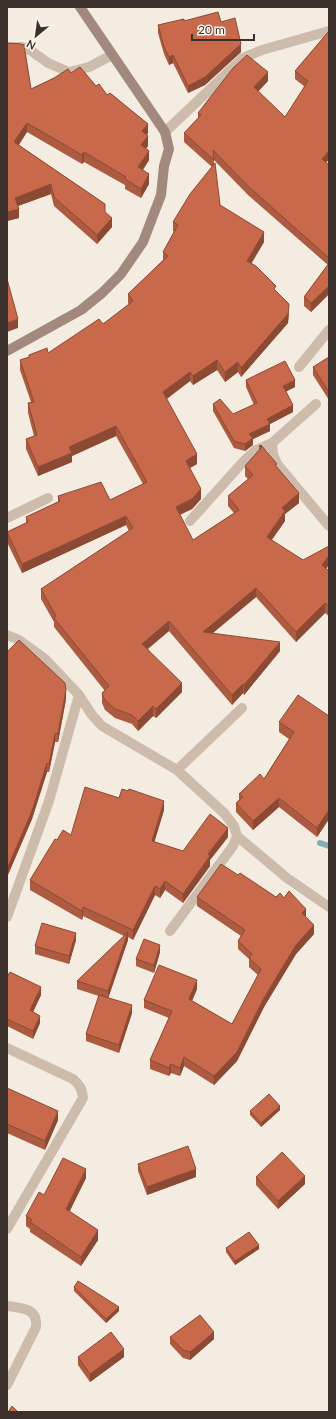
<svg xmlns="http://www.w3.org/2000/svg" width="336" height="1419" viewBox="0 0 336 1419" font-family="Lato,sans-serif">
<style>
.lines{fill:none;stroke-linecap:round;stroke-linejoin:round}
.stream{stroke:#7fb0b2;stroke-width:6}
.street{stroke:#cdbbac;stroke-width:10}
.secondary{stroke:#a18a7d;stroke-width:10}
.wall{fill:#ac5a40}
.shaded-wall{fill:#8c4a34}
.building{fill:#c8694b;stroke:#8c4a34}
</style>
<rect width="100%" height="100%" fill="#f4ebe1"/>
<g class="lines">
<path class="stream" d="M320 843 329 846"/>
<path class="street" d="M7 47H22L30 50 48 63 69 72 89 67 112 55
M165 132 243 58 262 50 329 31
M299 367 329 330
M316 404 272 443 273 454 277 464 329 526
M7 518 48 498
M190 521 242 463 256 450 272 443
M7 635 19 640 45 659 79 695 92 715 102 726 177 770 224 813 234 826 237 836 233 846 170 931
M177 770 242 708
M237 836 287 878 329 907
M7 917 49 801 79 695
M7 1048 73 1079C80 1085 82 1089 83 1098L7 1229
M7 1306C22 1308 38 1308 36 1327L7 1385"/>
<path class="secondary" d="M7 351 81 310 102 293 121 274 143 242 161 195 164 166 169 149 165 132 80 7"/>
</g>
<path class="wall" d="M184 21 221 22 241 52 205 85 188 93 173 63 169 65 164 54 158 33V25Z
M329 31V159L326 163 329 165V294L311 312 304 306V297L328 265 248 195 214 160V164L220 205 264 242 251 263 276 291 289 314 288 323 241 377 238 372 225 382 217 370 193 385 190 381 167 399 197 464 190 468 201 499 192 509 180 515 193 540 234 513 228 506V496L248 479 245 476V466L259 450V446L261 445 277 467 299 503 285 514V521L271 540 303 560 326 569 329 571V616L325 613 296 642 256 597 213 633 280 651 244 695 243 693 232 705 169 631 148 649 182 692 156 718 153 716 138 731 132 724 115 718 105 710 102 703V693L105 691 54 627V622L41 599V589L129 531 126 525 22 573 7 542V532L26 524V517L58 502V496L110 500 143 484 116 436 72 456V462L38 476 26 449V439L34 436 28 413V403L31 402 20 370V360L29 357V355L48 353 103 324 129 305 128 303V294L163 260V252L174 232 173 231V222L212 167 184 142V133L198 118V113L268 81 258 91 285 117 305 87 295 79V71Z
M7 43 21 44 24 45 31 89 54 78 68 69 71 73 80 67 96 86 99 84 107 95 110 93 148 124V133L147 135 148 136V146L146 148 149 151V160L143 170 149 174V184L141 198 125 189V185L84 162 82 164 27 132 19 145 105 204V213L112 218V227L97 244 54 206 51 194 18 206 19 209V218L7 221Z
M329 357V400L313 375V367Z
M246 380 295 387 285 392 293 412 270 424V431L253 439V445L245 451 234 448 213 411V404L233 414 254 405 246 387Z
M66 699 58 742H55L49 772H47L32 819 7 877Z
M329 716V819L317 837 279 807 253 830 236 812V803L239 800V794L264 779 289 739 279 732V722Z
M119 798 164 810 154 842 183 851 228 837 210 860V866L183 903 165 890 160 898 155 895 133 940 128 937V940L108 997 132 1013 119 1053 86 1041V1034L99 996 77 989V981L124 936 83 916 82 920 30 890V880L57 840 71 835Z
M238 875 276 897 284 898 306 917 314 934 296 954 264 1007 237 1061 214 1085 184 1066 180 1076 171 1073 169 1076 150 1069V1060L169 1018 144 1008V1000L197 989 192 1001 232 1024 258 975 249 967V959L238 949V941L241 936 197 906V897Z
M76 940 69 964 35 954V946Z
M160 952 154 973 136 966V959Z
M7 977 41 995 33 1012 40 1023 33 1039 7 1026Z
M7 1088 58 1120 45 1150 7 1133Z
M280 1110 261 1127 250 1115V1111Z
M138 1164 196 1177 147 1195 138 1171Z
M256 1177 305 1184 278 1209 256 1185Z
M86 1178 69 1211 98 1240 81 1266 30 1232V1229L26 1226V1216L44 1195Z
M226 1248 259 1249 235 1265 226 1252Z
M74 1287 119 1311 106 1323 74 1291Z
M170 1337 214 1339 190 1360 183 1358 170 1344Z
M78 1357H124L90 1382 78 1365Z"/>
<path class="shaded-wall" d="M241 44V52L205 85 188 93V86Z
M173 55V63L169 65V57Z
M268 72V81L254 96V87Z
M27 123V132L14 151V142Z
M148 124V133L142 141V131Z
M148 136V146L141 154V145Z
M149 151V160L138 177V167Z
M329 151V159L322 168V159Z
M84 152V162L82 164V155Z
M149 174V184L141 198V189Z
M51 184V194L15 207V198Z
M19 209V218L7 221V212Z
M112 218V227L97 244V235Z
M264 232V242L247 271V261Z
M329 286V294L311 312V303Z
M289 304 288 323 241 377V368Z
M18 319V328L7 332V323Z
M217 360V370L193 385V376Z
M238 362V372L225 382V372Z
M190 372V381L163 401V392Z
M295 380V387L283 393V386Z
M293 405V412L270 424V431L253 439V445L245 451V444L249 434 267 419Z
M116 426V436L72 456V462L38 476V467L69 447Z
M197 454V464L186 470V461Z
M201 489V499L192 509 176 516V507Z
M299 493V503L285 514V521L267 547V537L282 508Z
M126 516V525L22 573V564Z
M329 555V565L322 575V565Z
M256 588V597L203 641V632Z
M325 603V613L296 642V632Z
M169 621V631L142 653V644Z
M280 642V651L244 695V685Z
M182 683V692L156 718V709Z
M243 684V693L232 705V695Z
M66 690V699L58 742V733Z
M153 706V716L138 731V721Z
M55 734V742L49 772V764Z
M47 763V772L32 819 7 877V869Z
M279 798V807L253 830V821Z
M164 801V810L152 850V841Z
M329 810V819L317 837V828Z
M228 828V837L210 860V866L183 903V894L208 854Z
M165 881V890L160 898V889Z
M155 886V895L133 940V930Z
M83 907V916L82 920V911Z
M306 909V917L302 913Z
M314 925V934L296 954 264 1007 237 1061 214 1085V1076L264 998 296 945Z
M128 932V940L108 999V991Z
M76 933V940L69 964V956Z
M160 945V952L154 973V965Z
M197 980V989L189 1008V999Z
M41 987V995L30 1018V1010Z
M132 1005V1013L119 1053V1045Z
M40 1016V1023L33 1039V1031Z
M184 1057V1066L180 1076V1068Z
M171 1064V1073L169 1076V1068Z
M280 1106V1110L261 1127V1123Z
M58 1111V1120L45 1150V1141Z
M86 1169V1178L66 1219V1209Z
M196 1169V1177L147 1195V1187Z
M305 1176V1184L278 1209V1201Z
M98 1230V1240L81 1266V1257Z
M259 1245V1249L235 1265V1261Z
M119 1307V1311L106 1323V1319Z
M214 1332V1339L190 1360V1352Z
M124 1349V1357L90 1382V1374Z"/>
<path class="building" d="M218 12 221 22 235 18 241 44 205 77 188 86 173 55 169 57 164 47 158 25 184 19V21Z
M329 31V151L322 159 329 165V258L248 186 213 150 214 160 184 133 201 115 198 113 233 68 247 55 268 72 254 87 285 117 308 81 295 71Z
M7 43 21 44 24 45 31 89 54 78 68 69 71 73 80 67 96 86 99 84 107 95 110 93 148 124 142 131 148 136 141 145 149 151 138 167 149 174 141 189 125 179 126 177 84 152 82 155 27 123 14 142 105 204V212L112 218 97 235 54 197 51 184 15 198 19 209 7 212Z
M215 163 220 205 264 232 247 261 256 266 276 286 274 289 289 304 288 314 241 368 238 362 225 372 217 360 193 376 190 372 163 392 197 454 186 461 201 489 192 499 176 507 193 540 239 510 228 496 253 475 245 466 262 447 259 446 261 445 277 464 275 465 299 493 282 508 285 511 267 537 303 560 329 546V555L322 565 329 571V606L325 603 296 632 256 588 203 632 280 642 244 685 243 684 232 695 169 621 142 644 182 683 156 709 153 706 138 721 132 715 115 709 105 700 102 693 109 686 54 618 56 616 41 589 133 528 126 516 22 564 7 532 28 522 26 517 60 501 58 496 101 482 110 500 147 482 116 426 69 447 72 453 38 467 26 439 37 435 28 403 34 402 20 360 29 357V355L47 348 48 353 99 319 103 324 133 301 128 294 168 256 163 252 178 225 173 222 190 194Z
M329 263V286L311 303 304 297Z
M7 279 18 319 7 323Z
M329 357V392L313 367Z
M285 361 295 380 283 386 293 405 267 419 270 424 249 434 253 438 245 444 234 441 213 404 220 399 233 414 257 403 246 380Z
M19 640 65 683 66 690 58 733 55 734 49 764 47 763 32 811 7 869V652Z
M298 695 329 716V810L317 828 279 798 253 821 236 803 243 797 239 794 260 774 264 779 294 732 279 722Z
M85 787 119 798 122 789 128 791 129 789 164 801 152 841 183 851 210 814 228 828 208 854 210 856 183 894 165 881 160 889 155 886 133 930 83 907 82 911 30 880 55 839 57 840 63 830 71 835Z
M221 864 238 875 240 873 276 897 280 893 284 898 289 891 306 909 302 913 314 925 296 945 264 998 237 1052 214 1076 184 1057 180 1068 171 1064 169 1068 150 1060 172 1011 144 1000 159 965 197 980 189 999 232 1024 261 969 249 958 252 954 238 941 245 930 197 897Z
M42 923 76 933 69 956 35 946Z
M128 932 108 991 77 981Z
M144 939 160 945 154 965 136 959Z
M10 972 41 987 30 1010 40 1016 33 1031 7 1019V977Z
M99 995 132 1005 119 1045 86 1034Z
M7 1088 58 1111 45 1141 7 1124Z
M269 1094 280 1106 261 1123 250 1111Z
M188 1146 196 1169 147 1187 138 1164Z
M282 1152 305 1176 278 1201 256 1177Z
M63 1158 86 1169 66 1209 98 1230 81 1257 30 1222 32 1220 26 1216 39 1192 44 1195Z
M249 1232 259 1245 235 1261 226 1248Z
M78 1281 119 1307 106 1319 74 1287Z
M200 1315 214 1332 190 1352 183 1350 170 1337Z
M111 1332 124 1349 90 1374 78 1357Z
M12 1406 18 1412H8Z"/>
<rect width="336" height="1419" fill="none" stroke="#3b302b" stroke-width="16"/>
<g transform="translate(36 36) rotate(209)" stroke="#fbf5ee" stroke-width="3" paint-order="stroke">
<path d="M0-3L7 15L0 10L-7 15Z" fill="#3b302b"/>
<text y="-6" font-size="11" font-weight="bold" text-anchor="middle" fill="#3b302b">N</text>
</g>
<path d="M192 34v6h62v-6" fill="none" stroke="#3b302b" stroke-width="2"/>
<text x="198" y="34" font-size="12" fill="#3b302b" stroke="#fbf5ee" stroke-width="3" paint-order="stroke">20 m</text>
</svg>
